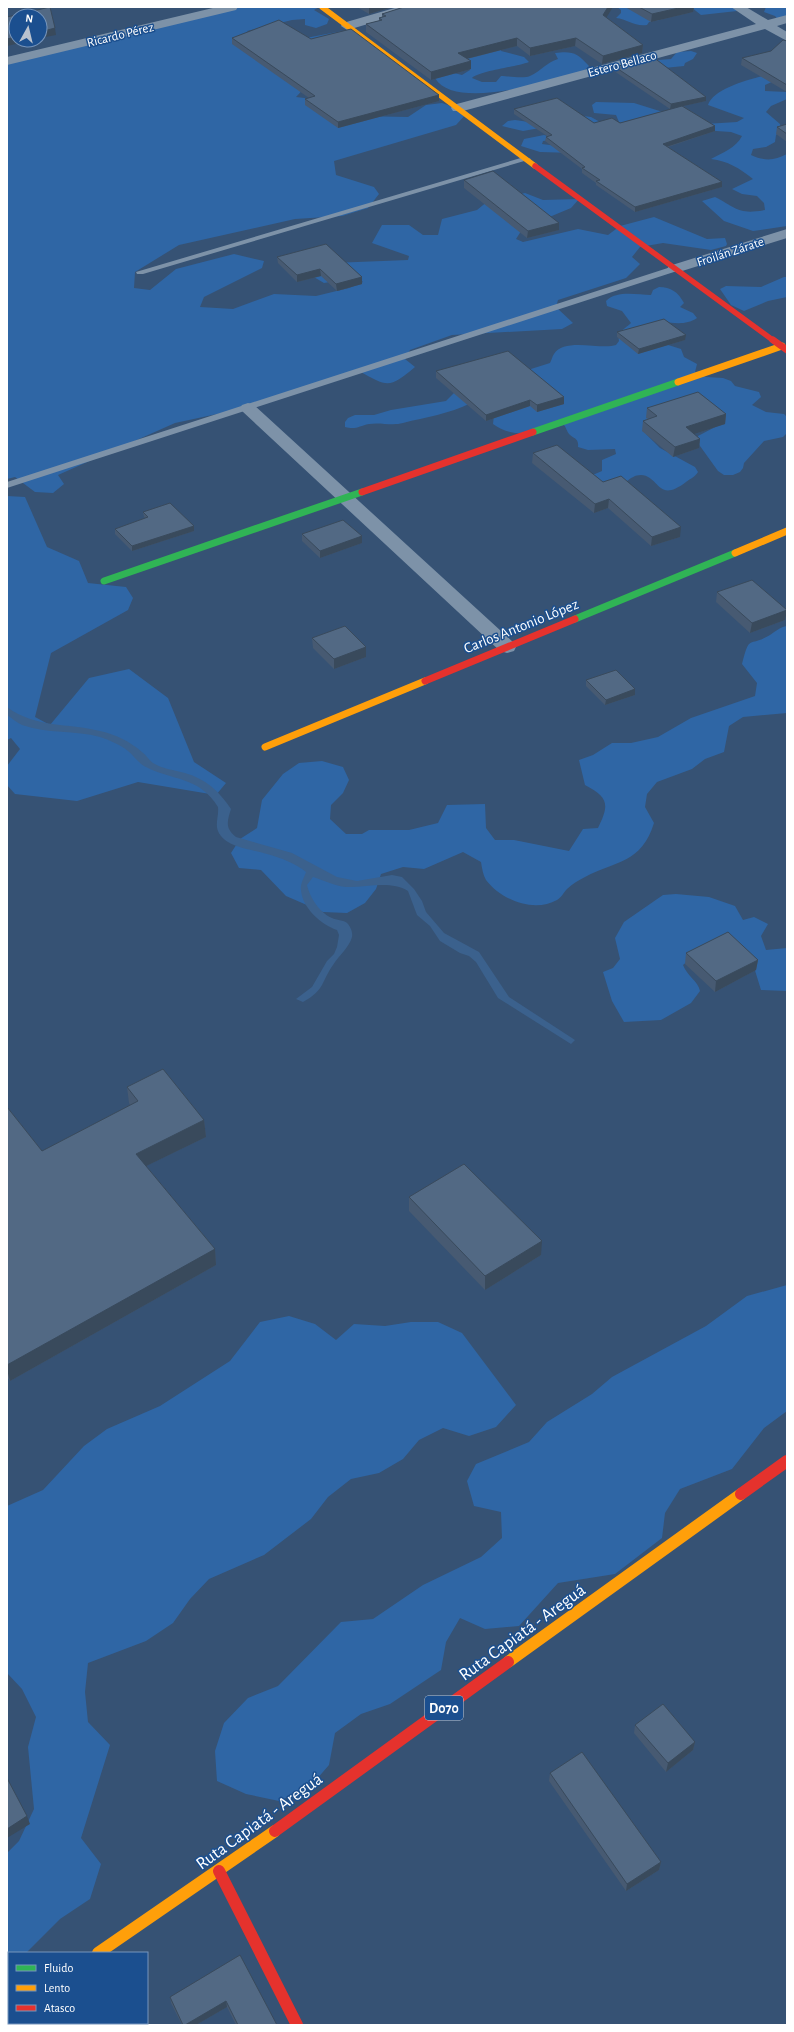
<svg xmlns="http://www.w3.org/2000/svg" width="794" height="2032" viewBox="0 0 794 2032" font-family="'Alegreya Sans',sans-serif">
<style>
.green{fill:#2f66a5}
.water{fill:#3b618d}
.lines{fill:none;stroke-linecap:round;stroke-linejoin:round}
.lane{fill:#7d92a8;fill-rule:evenodd}
.street{fill:#7d92a8;fill-rule:evenodd}
.fast{stroke:#30b455;stroke-width:7}
.slow-far2{stroke:#ff9f0a;stroke-width:5.5}
.slow-far1{stroke:#ff9f0a;stroke-width:7}
.slow{stroke:#ff9f0a;stroke-width:12}
.jam-far2{stroke:#e5322d;stroke-width:5.5}
.jam-far1{stroke:#e5322d;stroke-width:7}
.jam{stroke:#e5322d;stroke-width:12}
.wall{fill:#475a72}
.shaded-wall{fill:#394a5c}
.building{fill:#526984;stroke:#394a5c}
.labels{text-anchor:middle;stroke-width:3;stroke-linejoin:round;paint-order:stroke}
.far-street-label{font-size:13px;fill:#fff;stroke:#1b4f8f}
.shield{fill:#1b4f8f;stroke:#bbcadd;stroke-width:1}
.shield-label{font-size:14px;font-weight:bold;fill:#fff}
.street-label{font-size:15px;fill:#fff;stroke:#1b4f8f}
.near-street-label{font-size:18px;fill:#fff;stroke:#1b4f8f}
</style>
<rect width="100%" height="100%" fill="#365274"/>
<path class="green" d="M237 7H319L314 10 329 19 327 24 316 28 305 25V19L292 20 247 31 253 37 275 44 342 31 356 33 296 97 322 100 356 116 408 117 426 105 442 103 468 112 456 125 334 161 336 175 374 187 379 194 368 208 342 216 295 219 179 245 135 272 134 288 150 290 176 269 234 254 264 261 262 268 204 297 200 307 233 309 274 294 316 296 349 288 363 282 358 277 324 283 307 273 332 263 408 260 409 256 372 243 382 225H409L423 235H438L442 219 477 210 488 201 525 193 543 200 579 199 571 208 523 228 516 239 523 242 578 229 608 235 620 226 654 217 707 239 725 238 727 244 726 246 711 250 663 243 640 247 632 257 640 264 626 278 558 300 556 307 573 323 562 329 452 335 410 350 405 359 415 367C389 389 388 387 359 371L245 408 175 423 58 475 64 484 53 493 35 492 15 477 7 479V63Z
M617 7H652L660 20 649 22 647 25C635 27 627 19 616 18L621 13V10Z
M691 7H733L737 11 701 15Z
M766 7H787V21H779L775 16 764 12Z
M502 45 501 51 524 57 529 62C516 67 479 71 472 78L482 82H496L501 76C509 76 523 79 530 76 541 71 547 62 558 59L555 53C573 51 577 53 589 66L584 71C553 80 455 112 435 78L450 72 462 75 470 70 465 58Z
M691 51 697 53 693 59 685 63 684 66 664 68 658 62V60L671 59 677 52Z
M787 69 774 81 765 85V91L787 92V99L771 106 766 112 780 124 781 130 776 135 775 142 766 147 753 149 751 155C764 161 774 161 787 154V226L753 231 724 221 702 201 715 197C737 208 738 215 765 210L764 203 757 196 742 194 732 189 753 179C739 168 728 161 711 159 722 153 736 148 742 136L731 132 702 130 705 124 737 122 744 118 708 105C715 84 767 76 787 69Z
M596 102 634 103 666 113 624 124 619 122 616 115 594 113 592 105Z
M576 115 591 117 600 122 601 125 551 126 523 131 502 126 508 121 515 120 529 122Z
M544 135 557 139 543 141 542 144 557 146 575 153 540 152 521 146 524 139Z
M784 277H787V297L768 301 744 311 731 305 720 289 726 286 761 287Z
M659 287C671 287 678 292 684 303L680 307 693 313 697 318C679 330 662 316 646 325L665 344 681 349 684 357 697 364 695 372 706 377 723 378 731 381 735 386 759 392 761 397 752 405 766 412 784 414 787 417V433L783 437 764 441 744 463 743 468 740 472 733 475H724L718 471 700 446 697 441 698 436 717 426 646 434 660 448 695 467 698 472C694 478 691 478 686 482 657 504 660 476 641 475 635 475 631 478 627 481 610 491 599 483 584 474H595L602 471V460L616 454 615 449 588 450 578 447C579 438 574 439 569 434 567 432 566 427 564 425 540 431 516 441 493 424L494 415 471 403C449 414 426 417 403 423 392 426 380 422 369 424 359 426 356 430 345 427V422L348 418 355 415H374L391 410 446 401 454 393 550 363C552 359 552 357 554 354 564 337 601 350 616 345L619 341C617 331 625 329 631 323L622 311 607 306 606 301C617 290 637 295 651 295L653 290Z
M7 496 25 497 47 547 79 561 88 583 126 587 133 598 128 610 51 653 35 717 50 725 89 678 129 669 168 698 194 762 226 783 216 795 138 782 77 801 15 794 7 785V766L20 749 11 738 7 740Z
M787 626V713L743 717 729 726 724 752 705 759 692 769 657 782 647 794 645 807 654 823C641 864 617 860 585 877 579 880 572 884 567 889 564 892 561 898 557 900 534 913 501 900 486 880 483 875 482 868 481 862L463 852 424 869 403 867 381 874 376 889 365 903 347 913 323 912 286 896 261 870 239 868 231 853 240 839 257 828 262 800 283 774 299 763 322 761 343 767 349 780 343 793 331 805 330 819 346 834H362L369 830H409L438 823 447 805 485 804 486 828 495 840H514L569 851 583 829 598 828C610 804 608 797 585 785L579 760 593 755 612 743H631L658 737 691 718 755 696 757 683 742 664C750 633 748 648 770 635 776 631 780 627 787 626Z
M676 894 709 897 735 906 743 920 754 917 768 924 761 936 766 950 787 948V991L761 990 753 964 690 959 683 965C687 976 698 981 700 991L691 1003 661 1020 624 1022 612 1001 603 972 613 968 620 959 615 938 624 922 663 895Z
M787 1285V1411L764 1428 732 1469 680 1489 665 1513 662 1538 615 1574 558 1583 519 1626 485 1629 460 1618 446 1642 441 1670 390 1704 361 1714 335 1733 329 1765 309 1788 279 1801 246 1794 217 1781 215 1751 224 1723 248 1698 278 1686 341 1622 373 1619 423 1585 481 1557 502 1538 501 1512 474 1506 467 1481 476 1464 529 1442 547 1422 592 1394 612 1377 706 1326 747 1296Z
M289 1316 315 1324 336 1340 354 1324 385 1326 411 1322H438L462 1333 516 1405 496 1427 469 1436 443 1428 419 1440 403 1459 379 1473 351 1479 328 1497 311 1519 264 1555 209 1579 190 1599 173 1623 146 1641 88 1663 85 1692 88 1722 110 1745 81 1838 101 1864 90 1899 60 1919 26 1953H9V1970L7 1972V1853L19 1841 34 1809 28 1747 36 1717 22 1689 7 1673V1506L43 1490 84 1446 107 1429 160 1406 230 1361 260 1322Z"/>
<path class="water" d="M7 707C35 728 68 723 100 731 117 735 129 741 142 752 146 755 149 760 153 763 163 769 174 770 185 773 206 779 219 791 231 809 227 822 225 828 236 837L292 853 337 877 357 881 392 875 402 877 414 889 422 901 426 912 444 933 479 952 509 997 575 1040 571 1044 498 998 476 962 469 956 460 953 440 941 430 926 417 915 408 891C390 880 366 888 346 887 335 886 323 880 313 877L307 885C310 898 320 913 332 918 336 920 344 920 347 923 350 926 353 932 352 937 349 948 339 955 333 965 321 982 325 990 303 1002L296 999 312 987 327 961 334 954 337 947 339 935 337 930C322 925 302 908 301 890 300 884 304 878 306 872 295 863 281 858 267 854 252 849 225 848 218 831 215 823 219 816 218 807 199 776 173 781 146 767 138 763 134 756 128 751 121 745 109 740 100 737 75 730 47 734 22 725 17 723 12 718 7 715Z"/>
<g class="lines">
<path class="lane" d="M524 157 531 159 143 274H137L136 272Z
M674 266 678 269 677 271 7 488V482Z"/>
<path class="street" d="M217 7H238L236 10 7 65V57Z
M398 7H417L415 10 351 29 347 30 341 26 343 23Z
M731 7H746L768 20 787 15V23L777 26 787 32V41L765 29 463 111H453L451 108 453 105 756 24Z
M787 229V238L679 272H669L667 269 669 266Z
M248 403 254 405 514 643 516 647 514 651 507 653 500 651 242 411 240 408 242 405Z"/>
<path class="fast" d="M533 432 678 382
M104 581 362 492
M575 619 735 553"/>
<path class="slow-far2" d="M322 7 535 166"/>
<path class="slow-far1" d="M678 382 782 346
M735 553 787 531
M265 747 425 681"/>
<path class="slow" d="M508 1662 741 1494
M98 1953 275 1831"/>
<path class="jam-far2" d="M535 166 774 341"/>
<path class="jam-far1" d="M773 340 787 350
M362 492 533 432
M425 681 575 619"/>
<path class="jam" d="M741 1494 787 1461
M275 1831 508 1662
M219 1871 297 2025
M7 2016 9 2014"/>
</g>
<path class="wall" d="M357 7H393L369 14Z
M404 7H613L606 17 643 45 642 53 602 64 575 46 530 56 517 46 467 59 471 69 431 80 366 32V24L379 21V18L382 17V14Z
M625 7H694L693 12 651 22Z
M232 38 311 39 439 101 338 128 305 105V99L309 98 232 44Z
M787 41V92L741 65 742 58 771 51Z
M615 67 706 101 683 106 715 126V131L668 147 722 182V187L635 212 596 185V183L582 173V169L545 141 546 137 547 136 514 114V109L594 123H620L675 108 670 109 614 71Z
M787 124V142L776 134 777 127Z
M464 180 559 223V230L527 238 464 188Z
M326 244 362 284 337 291 321 276 297 282 278 263 277 257Z
M617 332 685 340 638 354 617 337Z
M436 371 564 404 537 412 530 406 486 421 436 378Z
M647 408 726 414 725 424 694 434 700 439 699 448 673 457 642 431 643 421 648 419 646 418Z
M533 453 603 482 680 537 651 546 608 508 594 513 532 463Z
M143 512 194 526V531L132 551 115 534V529L145 518 144 517Z
M302 534 362 543 320 558 302 541Z
M717 592 785 620 750 633 716 602Z
M312 638 366 657 334 669 313 648Z
M586 680 635 689V695L605 705 586 686Z
M686 953 758 960 756 970 715 992 685 964Z
M127 1087 204 1120 206 1137 146 1166 215 1249 216 1265 10 1381 7 1377V1107L42 1151 130 1105 129 1103Z
M409 1197 541 1255 485 1290 409 1211Z
M635 1725 695 1742 693 1750 666 1772 634 1733Z
M550 1773 661 1862 659 1870 626 1891 549 1781Z
M240 1955 277 2025H236L227 2007 196 2025H182L171 2003 170 1997Z"/>
<path class="shaded-wall" d="M369 7H393L369 14Z
M608 7H613L603 23V15Z
M683 7H694L693 12 651 22 652 14Z
M55 28 56 35 40 38V32Z
M16 37V40H33L7 46V39Z
M517 38V46L458 61V53Z
M576 38 575 46 530 56V48Z
M643 45 642 53 602 64 603 56Z
M471 61V69L431 80V72Z
M439 95V101L338 128V122Z
M706 97V101L670 109 671 104Z
M715 126V131L663 148V144Z
M722 182V187L635 212V207Z
M559 223V230L527 238 528 231Z
M320 269 321 276 297 282V275Z
M362 277V284L337 291 336 284Z
M686 335 685 340 638 354 639 349Z
M564 397V404L537 412V405Z
M530 400V406L486 421V415Z
M726 414 725 424 685 437 686 427Z
M700 439 699 448 673 457 675 447Z
M609 499 608 508 594 513 595 504Z
M194 526V531L132 551V546Z
M681 527 680 537 651 546 652 537Z
M362 536V543L320 558V551Z
M787 610 785 620 750 633 752 623Z
M366 647V657L334 669V659Z
M635 689V695L605 705 606 700Z
M758 960 756 970 715 992 716 981Z
M204 1120 206 1137 138 1170 136 1154Z
M542 1241 541 1255 485 1290V1276Z
M215 1249 216 1265 10 1381 7 1370V1365Z
M695 1742 693 1750 666 1772 668 1763Z
M27 1816 30 1824 7 1838V1829Z
M661 1862 659 1870 626 1891 627 1884Z
M226 2001 227 2007 196 2025H185Z"/>
<path class="building" d="M50 7 55 28 40 32V16H16V37L7 39V17Z
M404 7H608L603 15 643 45 603 56 576 38 530 48 517 38 458 53 471 61 431 72 366 24 382 20 379 18 386 16 382 14Z
M639 7H683L652 14Z
M279 20 311 39 351 29 439 95 338 122 305 99 315 96 232 38Z
M783 40 787 41V85L742 58 771 51Z
M653 57 706 97 671 104 615 67Z
M557 98 594 123 612 118 620 123 682 106 715 126 663 144 722 182 635 207 596 181 600 180 582 168 585 167 546 137 552 135 514 109Z
M787 124V134L777 127Z
M493 171 559 223 528 231 464 180Z
M326 244 362 277 336 284 320 269 297 275 277 257Z
M664 319 686 335 639 349 617 332Z
M508 351 564 397 537 405 530 400 486 415 436 371Z
M698 392 726 414 686 427 700 439 675 447 643 421 657 416 647 408Z
M557 445 603 482 621 476 681 527 652 537 609 499 595 504 533 453Z
M170 503 194 526 132 546 115 529 148 517 143 512Z
M343 520 362 536 320 551 302 534Z
M752 580 787 610 752 623 717 592Z
M345 626 366 647 334 659 312 638Z
M616 670 635 689 606 700 586 680Z
M728 932 758 960 716 981 686 953Z
M163 1069 204 1120 136 1154 215 1249 7 1365V1107L42 1151 138 1101 127 1087Z
M464 1164 542 1241 485 1276 409 1197Z
M663 1704 695 1742 668 1763 635 1725Z
M582 1752 661 1862 627 1884 550 1773Z
M7 1778 27 1816 7 1829Z
M240 1955 277 2025H238L226 2001 185 2025H183L170 1997Z"/>
<g class="labels">
<g class="far-street-label">
<text transform="translate(120 34) rotate(-14)" y="5">Ricardo Pérez</text>
<text transform="translate(622 63) rotate(-15)" y="5">Estero Bellaco</text>
<text transform="translate(730 251) rotate(-18)" y="5">Froilán Zárate</text>
</g>
<rect class="shield" x="425" y="1696" width="38" height="24" rx="3"/>
<g class="shield-label">
<text x="444" y="1713">D070</text>
</g>
<g class="street-label">
<text transform="translate(521 626) rotate(-22)" y="5">Carlos Antonio López</text>
</g>
<g class="near-street-label">
<text transform="translate(522 1632) rotate(-36)" y="6">Ruta Capiatá - Areguá</text>
<text transform="translate(259 1821) rotate(-36)" y="6">Ruta Capiatá - Areguá</text>
</g>
</g>
<rect width="794" height="2032" fill="none" stroke="#ffffff" stroke-width="16"/>
<rect x="8" y="1952" width="140" height="72" fill="#1b4f8f" stroke="#7695bc"/>
<rect x="16" y="1965" width="20" height="6" fill="#30b455" stroke="#7695bc"/>
<text x="44" y="1972" font-size="12" fill="#ffffff">Fluido</text>
<rect x="16" y="1985" width="20" height="6" fill="#ff9f0a" stroke="#7695bc"/>
<text x="44" y="1992" font-size="12" fill="#ffffff">Lento</text>
<rect x="16" y="2005" width="20" height="6" fill="#e5322d" stroke="#7695bc"/>
<text x="44" y="2012" font-size="12" fill="#ffffff">Atasco</text>
<g transform="translate(28 28) rotate(8)"><circle r="19" fill="#1b4f8f" stroke="#7695bc"/>
<path d="M0-3L7 15L0 10L-7 15Z" fill="#b9c2ce"/>
<text y="-6" font-size="11" font-weight="bold" text-anchor="middle" fill="#ffffff">N</text>
</g>
</svg>
